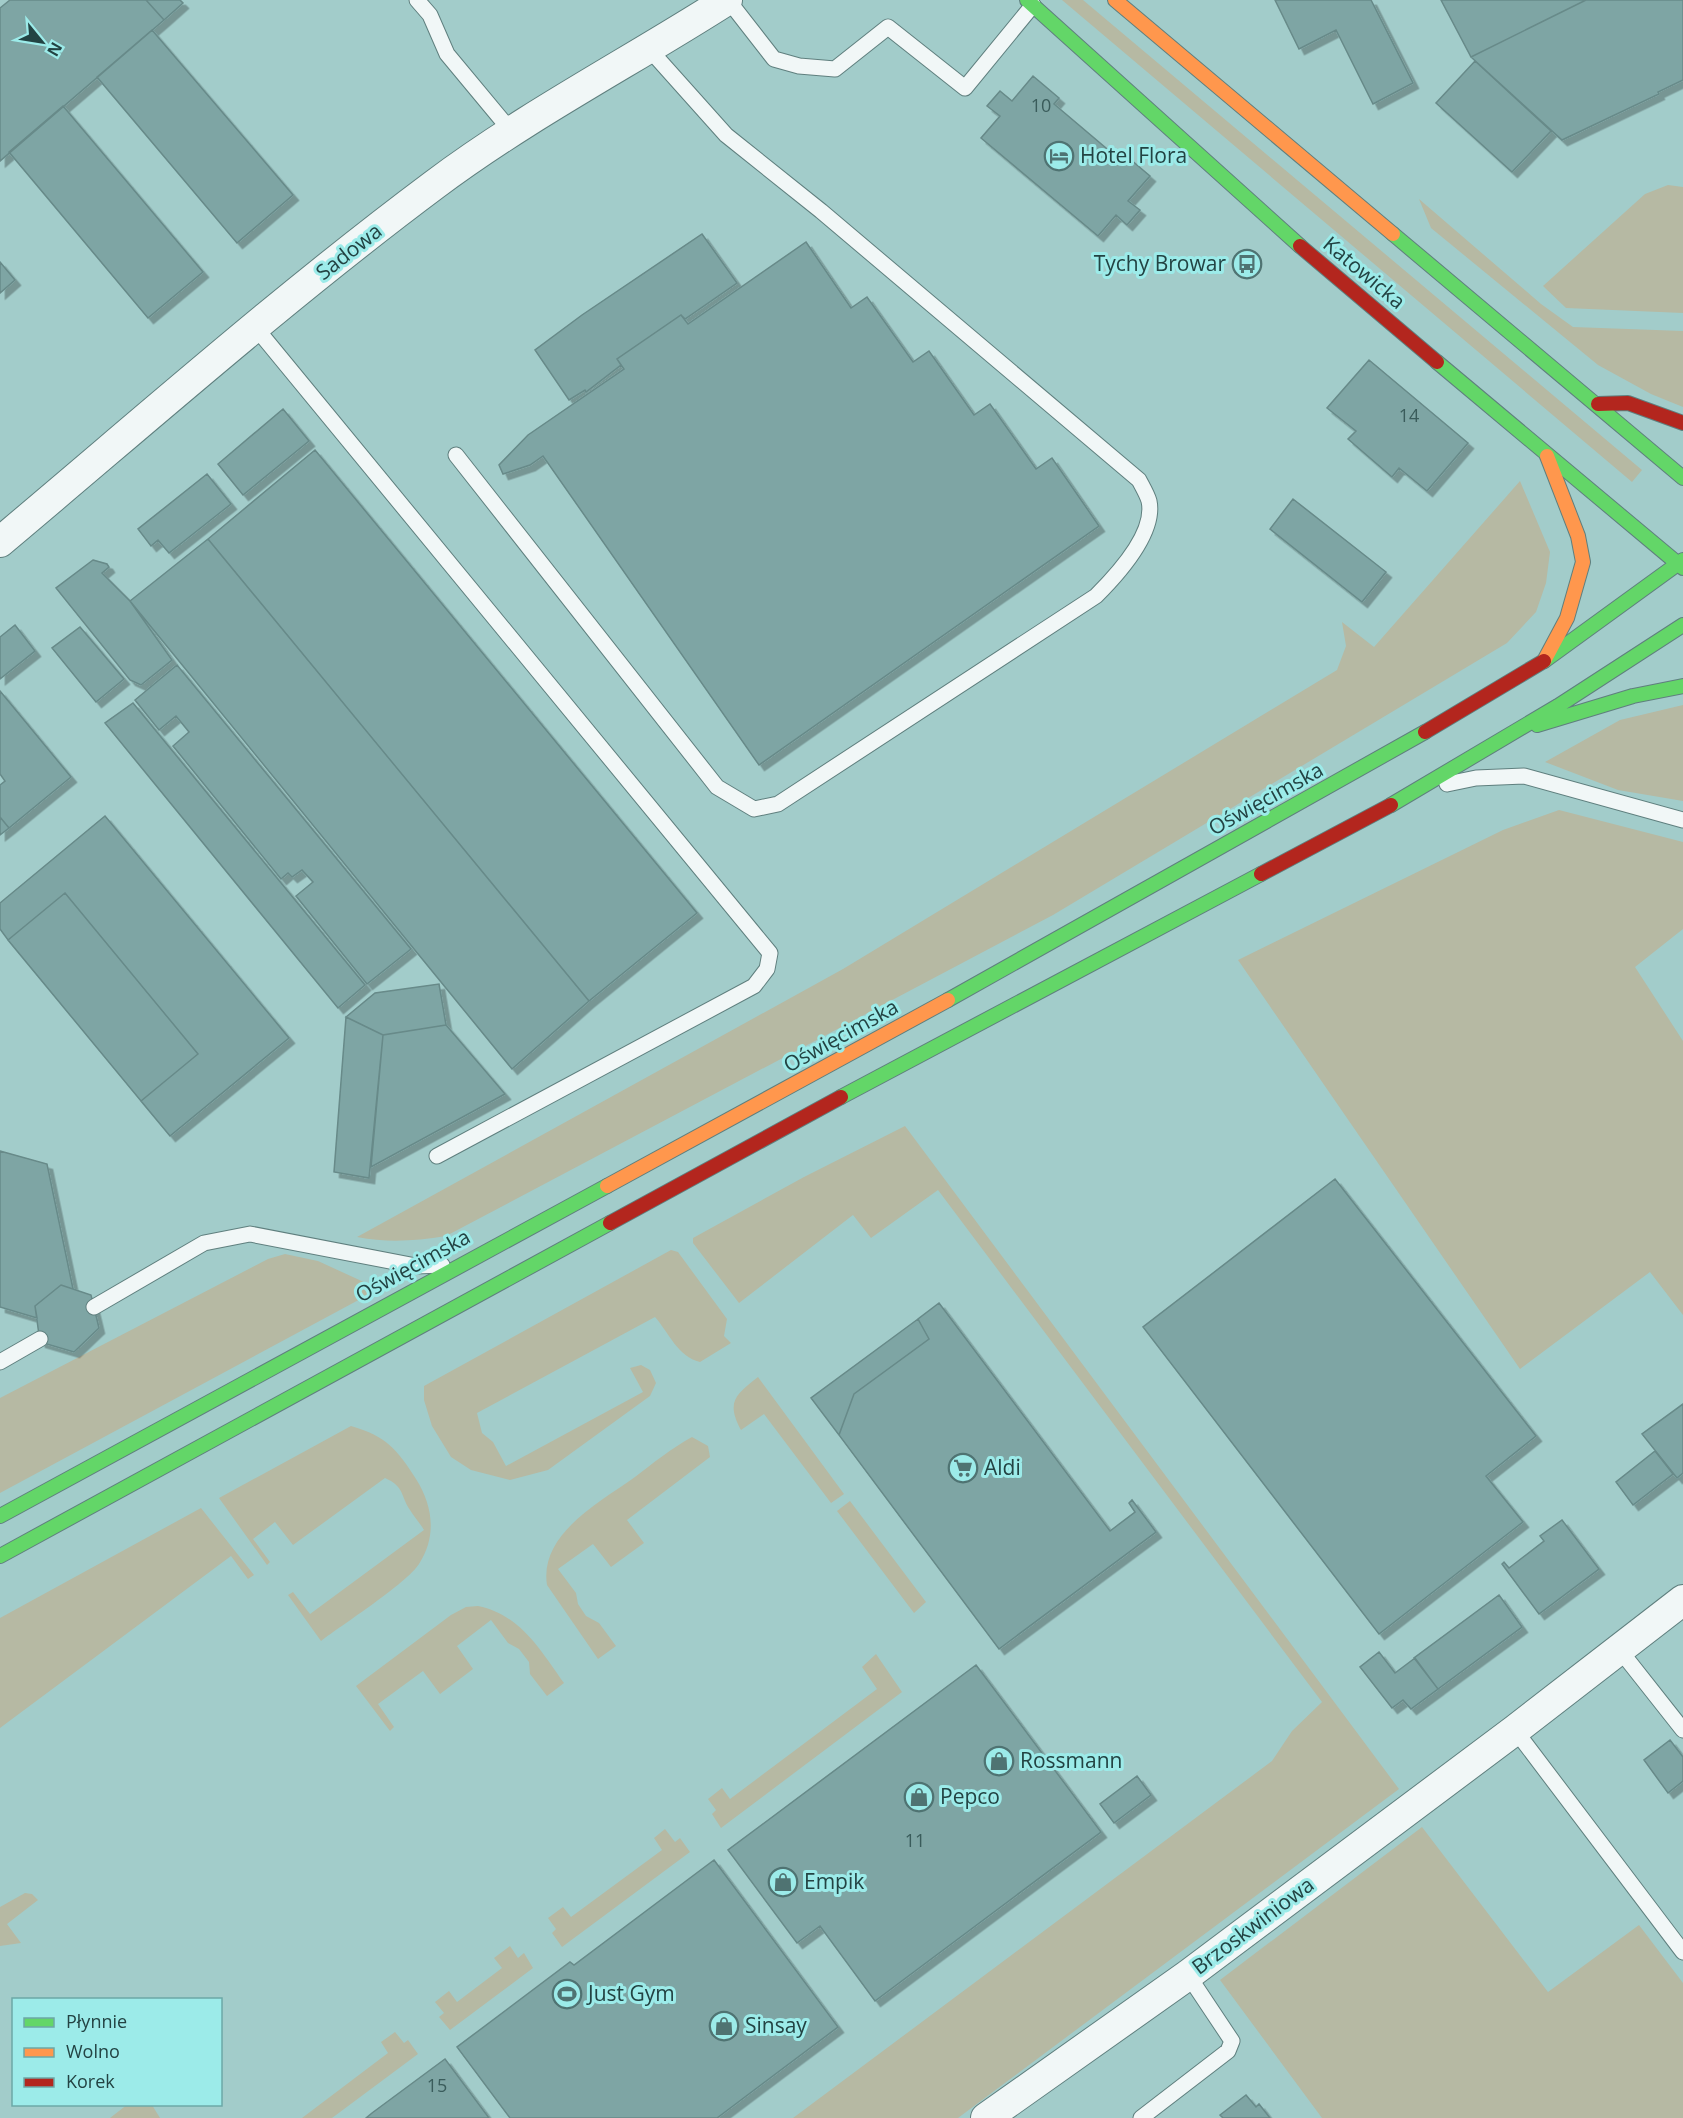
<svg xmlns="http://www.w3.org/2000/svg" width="1683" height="2118" viewBox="0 0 1683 2118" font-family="'Open Sans',sans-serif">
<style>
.green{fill:#b6b9a3}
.building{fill:#7ea5a4;stroke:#678a89;stroke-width:1.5;filter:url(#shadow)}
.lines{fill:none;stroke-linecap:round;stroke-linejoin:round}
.lane-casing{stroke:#5f7f7e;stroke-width:17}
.street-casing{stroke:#5f7f7e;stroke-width:32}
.fast-casing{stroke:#5f7f7e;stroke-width:16}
.slow-casing{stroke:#5f7f7e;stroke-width:16}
.jam-casing{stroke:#5f7f7e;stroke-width:16}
.lane{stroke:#f1f7f7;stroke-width:15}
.street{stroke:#f1f7f7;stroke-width:30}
.fast{stroke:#63d668;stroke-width:14}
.slow{stroke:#ff974d;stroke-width:14}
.jam{stroke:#b3261e;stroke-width:14}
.labels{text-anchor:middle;stroke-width:6;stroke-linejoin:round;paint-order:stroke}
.number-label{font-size:18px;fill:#3a5c5b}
.poi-label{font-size:21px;fill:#234343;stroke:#9cebe9;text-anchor:start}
.street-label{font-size:21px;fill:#234343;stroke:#9cebe9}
</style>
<defs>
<filter id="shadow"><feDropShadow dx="5.5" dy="5.5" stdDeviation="0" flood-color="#0004"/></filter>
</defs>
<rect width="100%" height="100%" fill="#a2ccca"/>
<path class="green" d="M1062 0H1083L1642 470 1632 482Z
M1668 185 1683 187V313L1566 308 1543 286 1645 194Z
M1419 199 1541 304 1573 327 1683 331V407L1651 394 1598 365 1431 228Z
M1520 481 1550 552 1546 583 1536 612 1507 643 1053 915 446 1236C415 1241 388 1243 357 1237L843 969 1337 670 1346 646 1342 622 1374 647Z
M1683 705V801L1618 790 1545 762 1620 720Z
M1559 810 1683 842V929L1635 967 1683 1041V1315L1650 1272 1520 1369 1238 960 1503 830Z
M905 1126 1399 1789 958 2118H793L1272 1761 1292 1731 1322 1702 938 1190 871 1238 853 1215 739 1303 693 1243V1238L804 1177Z
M671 1250 678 1252 727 1319 724 1336 731 1343 700 1362C678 1357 669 1333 655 1317L477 1413 482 1433 493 1442 506 1466 643 1392 630 1368 641 1365 650 1370 656 1383 650 1396 548 1470 510 1480 471 1470 451 1457 432 1426 424 1400V1386Z
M285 1254 318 1261 379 1289 0 1493V1398L268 1259Z
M758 1377 844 1494 831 1503 764 1414 741 1430C726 1402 735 1395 758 1377Z
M351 1426C386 1436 397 1449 416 1479 433 1506 437 1536 419 1564 407 1583 342 1625 321 1641L288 1595 293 1592 310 1614 424 1530C420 1523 414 1517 410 1510 400 1495 405 1487 385 1478L293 1545 275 1522 253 1539 270 1562 267 1565 219 1498Z
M692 1437 708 1446 710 1457 627 1520 644 1543 611 1567 593 1544 558 1569 576 1593 578 1604 586 1616 599 1623 616 1646 598 1659 547 1585C539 1534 600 1502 635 1477 653 1463 672 1448 692 1437Z
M850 1501 926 1602 914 1613 837 1511Z
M201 1508 254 1575 248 1579 231 1556 0 1728V1618Z
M478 1606C521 1615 540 1650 564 1683L547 1696 530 1674 529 1662 519 1649 508 1643 491 1620 457 1646 473 1669 440 1694 423 1671 378 1704 394 1727 390 1731 356 1686 451 1615 466 1607Z
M876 1654 902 1692 721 1828 712 1814 716 1810 708 1799 722 1788 730 1799 877 1689 862 1667Z
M1422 1827 1548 1992 1639 1925 1683 1983V2118H1322L1220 1980Z
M665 1829 675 1842 680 1838 690 1852 562 1947 552 1933 556 1929 548 1918 563 1907 571 1917 662 1850 654 1838Z
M25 1893 32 1894 38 1900 7 1924 21 1943 0 1946V1907Z
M510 1946 518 1958 524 1953 533 1968 450 2030 439 2017 444 2013 435 2002 449 1991 457 2002 502 1968 494 1958Z
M395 2032 404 2043 408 2040 418 2054 332 2118H302L388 2053 381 2042Z
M128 2104 152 2105 160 2118H110Z"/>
<path class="building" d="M10 0H146L164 20 0 161V8Z
M146 0H180L183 3 164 20Z
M1275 0H1371L1413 83 1373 104 1336 30 1299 49Z
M1441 0H1586L1471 57Z
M1586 0H1683V80L1658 92 1659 94 1562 140 1471 57Z
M152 30 293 195 237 243 97 77Z
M1475 61 1551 131 1512 172 1436 103Z
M1033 76 1059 98 1054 104 1119 159 1124 154 1150 176 1128 201 1140 210 1127 225 1116 215 1098 236 981 138 1000 116 987 106 1000 91 1012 101Z
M63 106 203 272 148 318 9 152Z
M702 234 737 283 685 319 681 315 617 359 621 365 586 392 585 390 569 400 535 350 582 315Z
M806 242 851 308 867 297 913 362 929 351 974 415 990 404 1036 469 1052 458 1099 526 759 765 543 456 530 465 503 474 499 465 528 435 624 369 617 359 681 315 688 324Z
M0 262 15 280 0 293Z
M1369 360 1468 443 1427 491 1399 468 1392 477 1348 439 1356 431 1327 408Z
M283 409 309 441 243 495 218 464Z
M315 450 697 913 589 1001 208 539Z
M207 474 231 504 169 553 158 540 151 546 138 529Z
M1293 499 1386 572 1362 602 1270 529Z
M208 539 589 1001 512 1069 130 601Z
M93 560 107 564 109 567 102 573 130 601 172 660 141 685 130 680 56 588Z
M15 625 35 651 0 679V637Z
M80 627 124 679 96 702 52 648Z
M177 665 411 949 367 984 296 896 313 882 302 870 292 877 288 873 281 879 173 746 189 732 176 716 159 730 135 700Z
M0 691 71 777 9 828 0 817V785L5 781 0 774Z
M133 703 365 985 338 1008 105 723Z
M105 816 289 1038 170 1136 141 1101 198 1054 65 893 8 940 0 929V903Z
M0 817 9 828 0 835Z
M65 893 198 1054 141 1101 8 940Z
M439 984 446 1025 383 1035 346 1017 375 993Z
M346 1017 383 1035 369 1178 334 1172Z
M446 1025 505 1094 371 1167 383 1035Z
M0 1151 47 1164 73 1289 61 1285 35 1306 37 1318 0 1307Z
M1335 1179 1536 1436 1486 1476 1523 1522 1379 1634 1143 1327Z
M61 1285 91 1295 99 1328 74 1352 40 1342 35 1306Z
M939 1303 1110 1531 1135 1512 1129 1503 1132 1500 1156 1532 999 1649 839 1435 854 1394 929 1339 918 1319Z
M918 1319 929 1339 854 1394 839 1435 811 1398Z
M1683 1404V1473L1677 1478 1642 1434Z
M1655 1451 1673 1474 1633 1505 1616 1482Z
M1562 1520 1599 1569 1539 1614 1502 1564 1504 1562 1509 1568 1544 1541 1540 1536Z
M1499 1595 1522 1627 1438 1689 1414 1658Z
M1379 1652 1395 1673 1415 1658 1438 1689 1411 1709 1403 1700 1392 1708 1360 1667Z
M976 1665 1101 1832 875 2001 820 1926 797 1943 728 1850Z
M1670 1740 1683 1757V1781L1668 1793 1644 1760Z
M1137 1776 1151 1795 1114 1823 1100 1804Z
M714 1860 838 2027 717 2118H510L457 2047 570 1962 574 1965Z
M445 2059 489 2118H366L372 2113Z
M1246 2095 1256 2107 1259 2104 1270 2118H1223L1220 2115Z"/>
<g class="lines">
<g class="lane-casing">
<path id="lane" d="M417 0 430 15 447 54 511 131
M728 0 774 59 799 66 835 69 888 27 965 88 1033 5
M256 328 770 953 767 969 754 986 437 1156
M456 455 717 787 754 809 778 804 1096 596C1117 575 1156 533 1149 501 1147 494 1142 486 1139 480L821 211 726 135 650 50
M1447 784 1476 778 1524 776 1683 820
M94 1307 204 1243 250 1234 416 1266 442 1265
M0 1362 40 1339
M1619 1649 1683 1730
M1515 1730 1683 1952
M1141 2118 1228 2051 1232 2041 1188 1975"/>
</g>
<g class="street-casing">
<path id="street" d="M0 542C143 422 284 297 434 185 526 116 630 62 727 0
M986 2118 1188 1975 1515 1730 1683 1600"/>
</g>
<g class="fast-casing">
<path id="fast" d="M1027 0 1300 246
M1393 234 1683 478
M1437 362 1683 568
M1544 661 1683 560
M1537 725 1633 696 1683 686
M1391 805 1558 706 1683 625
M948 1000 1425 732
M841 1097 1261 874
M0 1516 607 1186
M0 1556 610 1223"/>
</g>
<g class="slow-casing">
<path id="slow" d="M1115 0 1393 234
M1544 661 1567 618 1583 562 1578 536 1547 456
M607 1186 948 1000"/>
</g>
<g class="jam-casing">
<path id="jam" d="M1300 246 1437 362
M1598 404 1628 403 1683 423
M1425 732 1544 661
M1261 874 1391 805
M610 1223 841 1097"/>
</g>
<use href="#lane" class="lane"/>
<use href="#street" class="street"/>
<use href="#fast" class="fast"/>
<use href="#slow" class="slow"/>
<use href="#jam" class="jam"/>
</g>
<defs>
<g id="hotel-ring" transform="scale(1.5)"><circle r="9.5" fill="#9cebe9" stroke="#4f7372" stroke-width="1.5"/><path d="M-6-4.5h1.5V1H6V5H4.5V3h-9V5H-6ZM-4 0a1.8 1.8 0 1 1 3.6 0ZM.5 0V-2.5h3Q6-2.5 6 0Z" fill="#4f7372"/></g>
<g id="bus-ring" transform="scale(1.5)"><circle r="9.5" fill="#9cebe9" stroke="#4f7372" stroke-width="1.5"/><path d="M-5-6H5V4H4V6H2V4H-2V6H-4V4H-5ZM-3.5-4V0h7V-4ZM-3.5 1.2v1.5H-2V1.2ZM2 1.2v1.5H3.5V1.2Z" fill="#4f7372"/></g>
<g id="supermarket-ring" transform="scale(1.5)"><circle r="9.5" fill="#9cebe9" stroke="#4f7372" stroke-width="1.5"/><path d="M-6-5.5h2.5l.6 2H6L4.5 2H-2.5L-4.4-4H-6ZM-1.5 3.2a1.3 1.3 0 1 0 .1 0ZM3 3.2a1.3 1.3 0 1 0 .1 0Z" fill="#4f7372"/></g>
<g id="shop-ring" transform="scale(1.5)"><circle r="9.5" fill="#9cebe9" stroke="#4f7372" stroke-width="1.5"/><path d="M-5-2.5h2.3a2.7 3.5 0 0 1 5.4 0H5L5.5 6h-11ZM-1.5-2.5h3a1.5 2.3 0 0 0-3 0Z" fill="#4f7372"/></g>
<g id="stadium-ring" transform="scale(1.5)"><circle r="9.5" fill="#9cebe9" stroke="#4f7372" stroke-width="1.5"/><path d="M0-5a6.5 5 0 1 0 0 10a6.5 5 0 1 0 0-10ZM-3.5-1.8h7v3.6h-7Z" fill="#4f7372"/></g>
</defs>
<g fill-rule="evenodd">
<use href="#hotel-ring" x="1059" y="156"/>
<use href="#bus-ring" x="1247" y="264"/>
<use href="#supermarket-ring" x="963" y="1468"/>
<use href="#shop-ring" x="999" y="1761"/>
<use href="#shop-ring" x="919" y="1797"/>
<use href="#shop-ring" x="783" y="1882"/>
<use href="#stadium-ring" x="567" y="1994"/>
<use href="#shop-ring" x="724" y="2026"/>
</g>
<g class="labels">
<g class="number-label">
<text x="1041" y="112">10</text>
<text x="1409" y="422">14</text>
<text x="915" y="1847">11</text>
<text x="437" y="2092">15</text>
</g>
<g class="poi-label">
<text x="1080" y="163">Hotel Flora</text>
<text x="1226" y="271" text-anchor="end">Tychy Browar</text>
<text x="984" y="1475">Aldi</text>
<text x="1020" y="1768">Rossmann</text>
<text x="940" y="1804">Pepco</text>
<text x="804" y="1889">Empik</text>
<text x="588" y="2001">Just Gym</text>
<text x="745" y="2033">Sinsay</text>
</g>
<g class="street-label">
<text transform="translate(349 252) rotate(-38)" y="7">Sadowa</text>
<text transform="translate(1364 273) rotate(40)" y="7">Katowicka</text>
<text transform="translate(1266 799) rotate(-29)" y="7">Oświęcimska</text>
<text transform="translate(841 1036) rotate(-29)" y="7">Oświęcimska</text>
<text transform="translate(413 1266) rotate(-29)" y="7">Oświęcimska</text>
<text transform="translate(1253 1926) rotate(-37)" y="7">Brzoskwiniowa</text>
</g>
</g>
<rect x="12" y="1998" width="210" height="108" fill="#9cebe9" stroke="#6ca8a7" stroke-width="1.5"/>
<rect x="24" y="2018" width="30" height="9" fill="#63d668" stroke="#6ca8a7" stroke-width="1.5"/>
<text x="66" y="2028" font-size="18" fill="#234343">Płynnie</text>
<rect x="24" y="2048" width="30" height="9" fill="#ff974d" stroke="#6ca8a7" stroke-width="1.5"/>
<text x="66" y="2058" font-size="18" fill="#234343">Wolno</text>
<rect x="24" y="2078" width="30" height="9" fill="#b3261e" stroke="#6ca8a7" stroke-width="1.5"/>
<text x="66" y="2088" font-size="18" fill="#234343">Korek</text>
<g transform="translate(42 42) rotate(120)" stroke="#9cebe9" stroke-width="4.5" paint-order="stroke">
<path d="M0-4.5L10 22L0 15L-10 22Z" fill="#234343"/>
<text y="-9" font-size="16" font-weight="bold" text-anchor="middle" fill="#234343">N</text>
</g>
</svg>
